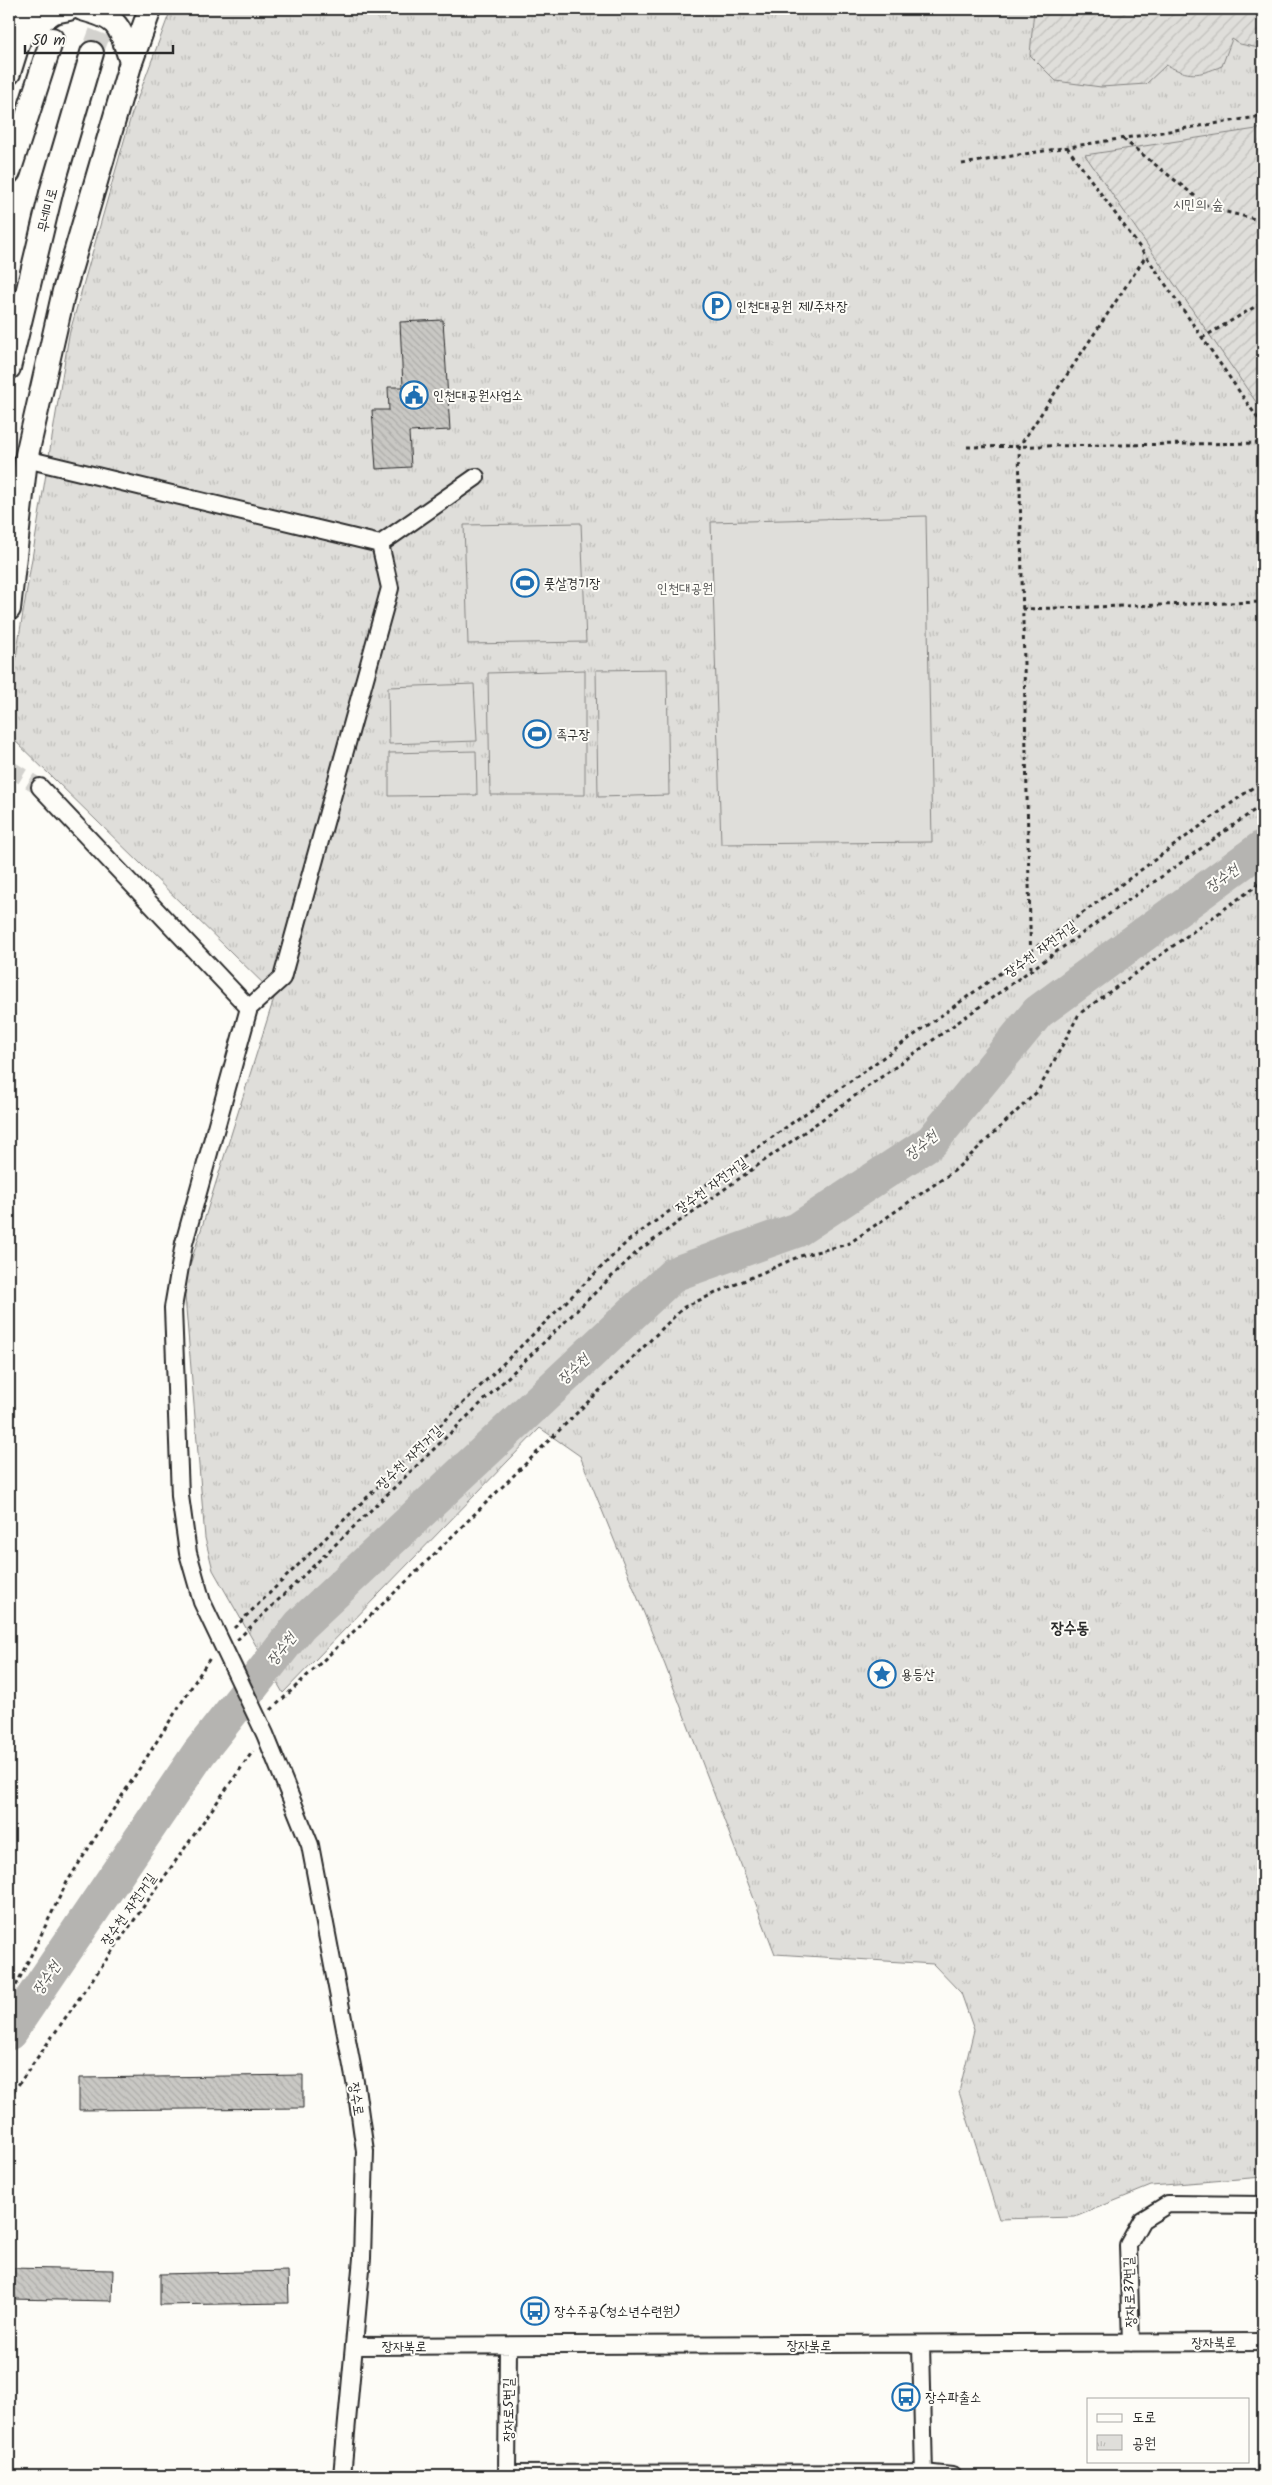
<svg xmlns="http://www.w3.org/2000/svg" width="1272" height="2485" viewBox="0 0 1272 2485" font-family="Kalam,'Poor Story',sans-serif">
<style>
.park{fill:url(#park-tufts);stroke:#858482}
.garden{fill:url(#garden-furrows);stroke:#858482}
.pitch{fill:#dfdeda;stroke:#858482}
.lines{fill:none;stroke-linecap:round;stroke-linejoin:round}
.river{stroke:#b5b4b1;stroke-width:35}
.building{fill:url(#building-back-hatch);stroke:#2b2b2b}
.street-tunnel{stroke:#d3d2ce;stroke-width:16;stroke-dasharray:16 8;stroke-linecap:butt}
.secondary-tunnel{stroke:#d3d2ce;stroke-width:22;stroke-dasharray:22 11;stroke-linecap:butt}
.street-casing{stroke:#2b2b2b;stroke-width:20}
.secondary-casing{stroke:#2b2b2b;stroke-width:26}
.path{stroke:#2b2b2b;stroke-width:3;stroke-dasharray:4 4;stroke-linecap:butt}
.street{stroke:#fdfcf7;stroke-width:16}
.secondary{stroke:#fdfcf7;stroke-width:22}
.labels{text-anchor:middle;stroke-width:4;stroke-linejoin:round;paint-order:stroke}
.park-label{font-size:14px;fill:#585857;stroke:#fdfcf7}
.street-label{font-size:14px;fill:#2b2b2b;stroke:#fdfcf7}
.poi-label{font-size:14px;fill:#2b2b2b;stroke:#fdfcf7;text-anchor:start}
.water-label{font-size:15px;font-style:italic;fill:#5b5b5a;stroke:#fdfcf7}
.quarter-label{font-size:16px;font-weight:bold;fill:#2b2b2b;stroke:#fdfcf7}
</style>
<defs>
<pattern id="park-tufts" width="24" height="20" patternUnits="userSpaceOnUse" patternTransform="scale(1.25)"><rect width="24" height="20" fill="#dfdeda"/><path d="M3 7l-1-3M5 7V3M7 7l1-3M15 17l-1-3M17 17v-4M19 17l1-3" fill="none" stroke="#c0bfbb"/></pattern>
<pattern id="garden-furrows" width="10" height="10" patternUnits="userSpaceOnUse" patternTransform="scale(1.25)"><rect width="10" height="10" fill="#dfdeda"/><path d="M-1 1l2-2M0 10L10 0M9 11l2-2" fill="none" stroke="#c0bfbb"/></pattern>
<pattern id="building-back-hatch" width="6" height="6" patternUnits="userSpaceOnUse" patternTransform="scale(1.25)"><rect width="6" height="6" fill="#c9c8c4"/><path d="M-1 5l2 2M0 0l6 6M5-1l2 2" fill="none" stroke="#adaca9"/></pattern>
</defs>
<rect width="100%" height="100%" fill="#fdfcf7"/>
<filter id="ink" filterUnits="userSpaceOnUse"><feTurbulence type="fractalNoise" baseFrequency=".02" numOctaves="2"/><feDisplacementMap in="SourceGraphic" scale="10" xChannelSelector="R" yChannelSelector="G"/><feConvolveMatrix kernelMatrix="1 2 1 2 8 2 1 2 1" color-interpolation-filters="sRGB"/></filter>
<g filter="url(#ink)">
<path class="park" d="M171 9H1263V2177L1151 2186 1075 2217 999 2219 959 2092 974 2030 961 1993 933 1964 775 1954 665 1665 580 1456 540 1428 283 1693 213 1570 205 1538 184 1284 275 995 9 735V709L19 637 69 335 131 116Z"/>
<path class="garden" d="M1034 9H1263V49L1240 44 1232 39 1222 66C1197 76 1190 77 1166 65L1146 84 1101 87 1056 81 1030 55Z
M1263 128V412L1085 155Z"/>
<path class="pitch" d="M926 516 932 842 721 844 711 522Z
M581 523 586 642 468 644 464 525Z
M667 669 669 795 598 797 596 670Z
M585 670V795H490L488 673Z
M474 684 477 741 389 744 388 687Z
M476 751 477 795 389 796V753Z"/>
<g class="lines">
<path class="river" d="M9 2033 199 1753 300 1625 674 1274 797 1230 932 1141 1038 1012 1263 847"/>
</g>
<path class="building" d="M443 320 450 430 409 432 411 467 376 469 372 410H389L388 387H403L400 322Z
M303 2075V2108L79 2110V2078Z
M9 2268 113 2270 112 2301 9 2299Z
M288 2271 289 2303 160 2305V2274Z"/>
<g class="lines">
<path class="street-tunnel" d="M9 768 40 787"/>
<path class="secondary-tunnel" d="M92 53 109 9"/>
<g class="street-casing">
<path id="street" d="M26 459 380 544 476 477
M40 787 249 1008 184 1243 173 1308 180 1496 188 1553 202 1602 265 1734 310 1845 356 2087 365 2151 362 2258 342 2476
M249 1008 282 978 390 588 380 544
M1131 2343 1128 2245 1142 2220 1168 2204 1263 2205
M921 2344 924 2476
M354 2346 1263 2342
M507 2474 924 2473 952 2476
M507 2476 508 2346"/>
</g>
<g class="secondary-casing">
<path id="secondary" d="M82 9C120 19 119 25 131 62
M20 35 54 12 69 9
M9 73 29 9
M9 172 52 39
M9 368 52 189 92 53
M9 609 26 459 64 291 131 62 150 9"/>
</g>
<path class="path" d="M1123 139 1210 208 1263 221
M1067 147 1146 256 1263 426
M962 164 1263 116
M1202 338 1263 302
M967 447 1263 443
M1022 609 1263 602
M1031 969 1019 447 1146 256
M234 1628 628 1241 1031 951 1263 780
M237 1640 638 1251 1263 804
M271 1710 412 1576 684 1307 800 1256 848 1244 954 1171 1038 1091 1079 1014 1263 881
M9 2000 67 1882 210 1658
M9 2098 253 1751"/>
<use href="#street" class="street"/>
<use href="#secondary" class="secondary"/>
</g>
</g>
<defs>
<g id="parking-ring" transform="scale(1.4375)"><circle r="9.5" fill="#fdfcf7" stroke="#1f6fb2" stroke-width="1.5"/><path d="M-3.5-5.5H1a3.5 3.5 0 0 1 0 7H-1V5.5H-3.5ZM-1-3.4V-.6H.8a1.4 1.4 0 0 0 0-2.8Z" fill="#1f6fb2"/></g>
<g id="civic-ring" transform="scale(1.4375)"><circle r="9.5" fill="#fdfcf7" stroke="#1f6fb2" stroke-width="1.5"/><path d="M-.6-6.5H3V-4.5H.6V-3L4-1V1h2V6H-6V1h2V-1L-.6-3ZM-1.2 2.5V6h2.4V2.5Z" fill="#1f6fb2"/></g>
<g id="stadium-ring" transform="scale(1.4375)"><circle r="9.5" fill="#fdfcf7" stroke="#1f6fb2" stroke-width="1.5"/><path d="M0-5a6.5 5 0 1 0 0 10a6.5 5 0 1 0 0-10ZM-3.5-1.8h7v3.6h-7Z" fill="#1f6fb2"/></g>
<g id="sight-ring" transform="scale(1.4375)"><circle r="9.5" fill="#fdfcf7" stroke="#1f6fb2" stroke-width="1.5"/><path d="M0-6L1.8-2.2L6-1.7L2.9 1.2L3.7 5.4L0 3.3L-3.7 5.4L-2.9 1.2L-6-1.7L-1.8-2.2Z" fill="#1f6fb2"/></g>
<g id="bus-ring" transform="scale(1.4375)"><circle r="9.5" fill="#fdfcf7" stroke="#1f6fb2" stroke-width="1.5"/><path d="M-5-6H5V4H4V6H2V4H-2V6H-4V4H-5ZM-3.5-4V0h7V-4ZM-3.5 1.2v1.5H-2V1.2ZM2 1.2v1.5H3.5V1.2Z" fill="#1f6fb2"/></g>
</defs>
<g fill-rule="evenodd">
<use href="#parking-ring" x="717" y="306"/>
<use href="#civic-ring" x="414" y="395"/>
<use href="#stadium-ring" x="525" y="583"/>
<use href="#stadium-ring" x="537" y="734"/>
<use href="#sight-ring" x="882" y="1674"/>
<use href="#bus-ring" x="535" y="2311"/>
<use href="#bus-ring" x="906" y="2397"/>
</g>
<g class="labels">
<g class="park-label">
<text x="1198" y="209">시민의 숲</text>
<text x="685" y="593">인천대공원</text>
</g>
<g class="street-label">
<text transform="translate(47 210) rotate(-76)" y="5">무네미로</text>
<text transform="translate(1040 949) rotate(-36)" y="5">장수천 자전거길</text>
<text transform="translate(711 1185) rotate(-36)" y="5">장수천 자전거길</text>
<text transform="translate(409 1457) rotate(-44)" y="5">장수천 자전거길</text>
<text transform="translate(128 1909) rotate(-55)" y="5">장수천 자전거길</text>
<text transform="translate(357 2099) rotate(81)" y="5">장수로</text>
<text transform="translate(1129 2292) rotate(-92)" y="5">장자로37번길</text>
<text transform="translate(1214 2342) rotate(-1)" y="5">장자북로</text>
<text x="809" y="2350">장자북로</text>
<text x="404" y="2351">장자북로</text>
<text transform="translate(508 2410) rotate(-90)" y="5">장자로5번길</text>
</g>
<g class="poi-label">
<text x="736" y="311">인천대공원 제1주차장</text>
<text x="433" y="400">인천대공원사업소</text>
<text x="544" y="588">풋살경기장</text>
<text x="556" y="739">족구장</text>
<text x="901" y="1679">용등산</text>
<text x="554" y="2316">장수주공(청소년수련원)</text>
<text x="925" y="2402">장수파출소</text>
</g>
<g class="water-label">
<text transform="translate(1222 878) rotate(-36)" y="5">장수천</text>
<text transform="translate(921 1145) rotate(-39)" y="5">장수천</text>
<text transform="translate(573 1369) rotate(-43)" y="5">장수천</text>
<text transform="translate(281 1649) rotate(-52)" y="5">장수천</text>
<text transform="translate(46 1978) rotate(-56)" y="5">장수천</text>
</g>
<g class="quarter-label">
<text x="1070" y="1633">장수동</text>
</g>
</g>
<rect width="1272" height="2485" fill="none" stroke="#fdfcf7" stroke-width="30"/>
<rect x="15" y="15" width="1242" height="2455" fill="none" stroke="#2b2b2b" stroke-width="2" filter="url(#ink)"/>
<rect x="1087" y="2398" width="162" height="65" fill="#fdfcf7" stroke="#a9a8a5"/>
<rect x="1097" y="2414" width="25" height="8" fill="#fdfcf7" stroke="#a9a8a5"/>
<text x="1132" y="2422" font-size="15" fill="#2b2b2b">도로</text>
<rect x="1097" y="2435" width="25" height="15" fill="url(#park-tufts)" stroke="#a9a8a5"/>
<text x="1132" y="2448" font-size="15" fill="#2b2b2b">공원</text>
<path d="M25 45v8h148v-8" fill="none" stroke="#2b2b2b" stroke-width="2.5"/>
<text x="32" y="45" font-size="15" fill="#2b2b2b" stroke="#fdfcf7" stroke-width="4" paint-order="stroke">50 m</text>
</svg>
